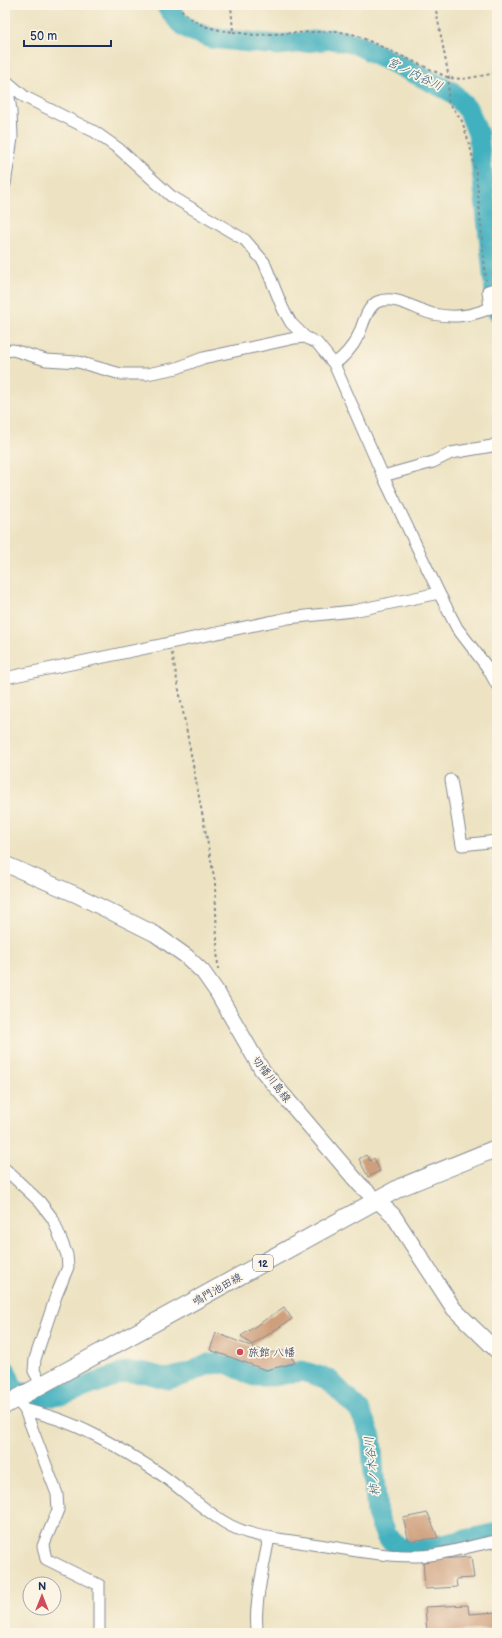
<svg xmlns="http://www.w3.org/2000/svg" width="502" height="1638" viewBox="0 0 502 1638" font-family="'Balsamiq Sans','Klee One',sans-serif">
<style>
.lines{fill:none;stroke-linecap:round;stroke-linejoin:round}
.river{stroke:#43b1bf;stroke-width:21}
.building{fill:#ce9f7d}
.street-casing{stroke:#848990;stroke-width:13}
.secondary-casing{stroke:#848990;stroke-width:17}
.primary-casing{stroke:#848990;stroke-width:19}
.path{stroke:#848990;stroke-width:2;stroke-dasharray:3 3;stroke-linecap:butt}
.street{stroke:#fff;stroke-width:11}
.secondary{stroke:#fff;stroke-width:15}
.primary{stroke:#fff;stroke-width:17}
.poi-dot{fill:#d1495b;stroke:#fcf5e5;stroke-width:1.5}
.labels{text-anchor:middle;stroke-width:3.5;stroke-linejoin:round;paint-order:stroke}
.shield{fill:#fcf5e5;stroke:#5e6a86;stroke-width:1}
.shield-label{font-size:10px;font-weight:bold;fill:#1b2f5e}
.street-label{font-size:11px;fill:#1b2f5e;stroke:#fcf5e5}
.poi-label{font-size:11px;fill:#1b2f5e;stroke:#fcf5e5;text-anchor:start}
.water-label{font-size:12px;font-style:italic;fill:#295c80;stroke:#fcf5e5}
</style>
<rect width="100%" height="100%" fill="#fcf5e5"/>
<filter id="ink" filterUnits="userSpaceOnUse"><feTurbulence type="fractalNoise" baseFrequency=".025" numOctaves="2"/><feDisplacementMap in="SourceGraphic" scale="8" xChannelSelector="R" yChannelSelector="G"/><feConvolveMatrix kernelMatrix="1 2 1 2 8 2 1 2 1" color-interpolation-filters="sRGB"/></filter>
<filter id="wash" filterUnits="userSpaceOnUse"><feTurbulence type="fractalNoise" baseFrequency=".012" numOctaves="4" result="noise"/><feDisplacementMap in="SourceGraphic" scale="16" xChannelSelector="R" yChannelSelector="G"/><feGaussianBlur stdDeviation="0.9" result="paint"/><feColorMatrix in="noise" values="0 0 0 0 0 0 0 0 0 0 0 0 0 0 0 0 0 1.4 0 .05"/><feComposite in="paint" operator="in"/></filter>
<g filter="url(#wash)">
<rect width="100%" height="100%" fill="#ede3c3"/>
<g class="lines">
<path class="river" d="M166 5 180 23 192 31 211 38 278 45 332 39 356 44 452 92 469 111 478 134 497 311
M5 1369 13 1388 37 1399 66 1394 125 1372 146 1373 167 1379 184 1375 209 1364 227 1363 254 1376H274L302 1371 328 1379 360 1411 371 1437 377 1514 386 1536 400 1548 424 1549 497 1533"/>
</g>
<g id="blocks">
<path class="building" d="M366 1155 370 1161 374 1158 380 1171 368 1177 359 1159Z
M284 1307 292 1319 252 1345 241 1336Z
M216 1333 269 1353 287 1350 295 1363 266 1370 210 1350Z
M428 1513 438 1538 409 1541 403 1518Z
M471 1557 474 1578 456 1579 457 1587 425 1589 423 1560Z
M468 1605 469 1614 497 1612V1629L427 1633 425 1607Z"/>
</g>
</g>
<g filter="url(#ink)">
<use href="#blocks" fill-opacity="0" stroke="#848990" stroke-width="1"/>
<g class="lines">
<g class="street-casing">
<path id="street" d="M5 80 25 97 95 132 119 149 171 196 245 240 264 262 283 309 291 323 305 337 317 343 334 364 383 476 439 593 457 628 487 667 497 685
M5 184 12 138 11 111 7 83
M5 351 13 350 46 360 78 362 121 374H147L177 368 203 358 295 338 305 337
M334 364C343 358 353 347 358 336 363 326 366 308 377 302 396 294 416 310 433 314 452 318 473 316 490 308L488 291 497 288
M383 476 433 462 451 453 492 446 497 443
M5 678 288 618 353 611 439 593
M451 780 462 845 497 841
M5 1169 40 1202 53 1219 67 1255 68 1267 56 1296 35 1359 34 1371 42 1385
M16 1399 25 1410C73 1419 119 1447 159 1473 181 1488 201 1508 224 1522 249 1538 283 1539 312 1544 347 1549 383 1557 420 1556 446 1555 471 1545 497 1541
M25 1410 57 1494 58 1510 43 1546 46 1559 99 1585V1633
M258 1633C252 1610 265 1562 269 1537"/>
</g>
<g class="secondary-casing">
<path id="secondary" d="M5 864 77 895 155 934 186 956 203 972 217 992 262 1070 360 1185 393 1215 454 1309 497 1351"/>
</g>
<g class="primary-casing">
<path id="primary" d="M5 1405 401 1187 497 1148"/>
</g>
<path class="path" d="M177 5C195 26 206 28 233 32L231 5
M435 5 449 78 448 101 462 121 470 146 476 172 486 280
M233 32 254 35 335 31 356 35 449 78 463 79 497 73
M172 653 215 882 218 969"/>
<use href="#street" class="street"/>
<use href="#secondary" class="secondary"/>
<use href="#primary" class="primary"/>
</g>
</g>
<circle class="poi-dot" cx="240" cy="1352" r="4"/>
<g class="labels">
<rect class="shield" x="253" y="1255" width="20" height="16" rx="3"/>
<g class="shield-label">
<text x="263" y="1267">12</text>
</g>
<g class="street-label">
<text transform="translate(272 1079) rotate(52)" y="4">切幡川島線</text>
<text transform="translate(217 1289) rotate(-29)" y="4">鳴門池田線</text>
</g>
<g class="poi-label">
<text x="248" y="1356">旅館 八幡</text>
</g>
<g class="water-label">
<text transform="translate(415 74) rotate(26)" y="4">宮ノ内谷川</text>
<text transform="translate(372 1466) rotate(-96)" y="4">柿ノ木谷川</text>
</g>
</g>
<rect width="502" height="1638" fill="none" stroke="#fcf5e5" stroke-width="20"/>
<g transform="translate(42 1596)"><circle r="19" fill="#fcf5e5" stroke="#a2a6af"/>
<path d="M0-3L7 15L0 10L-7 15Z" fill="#d1495b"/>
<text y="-6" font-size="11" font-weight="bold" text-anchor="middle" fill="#1b2f5e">N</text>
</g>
<path d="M24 40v6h87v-6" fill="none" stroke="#1b2f5e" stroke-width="2"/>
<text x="30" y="40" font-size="12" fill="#1b2f5e" stroke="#fcf5e5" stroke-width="3" paint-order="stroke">50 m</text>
</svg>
